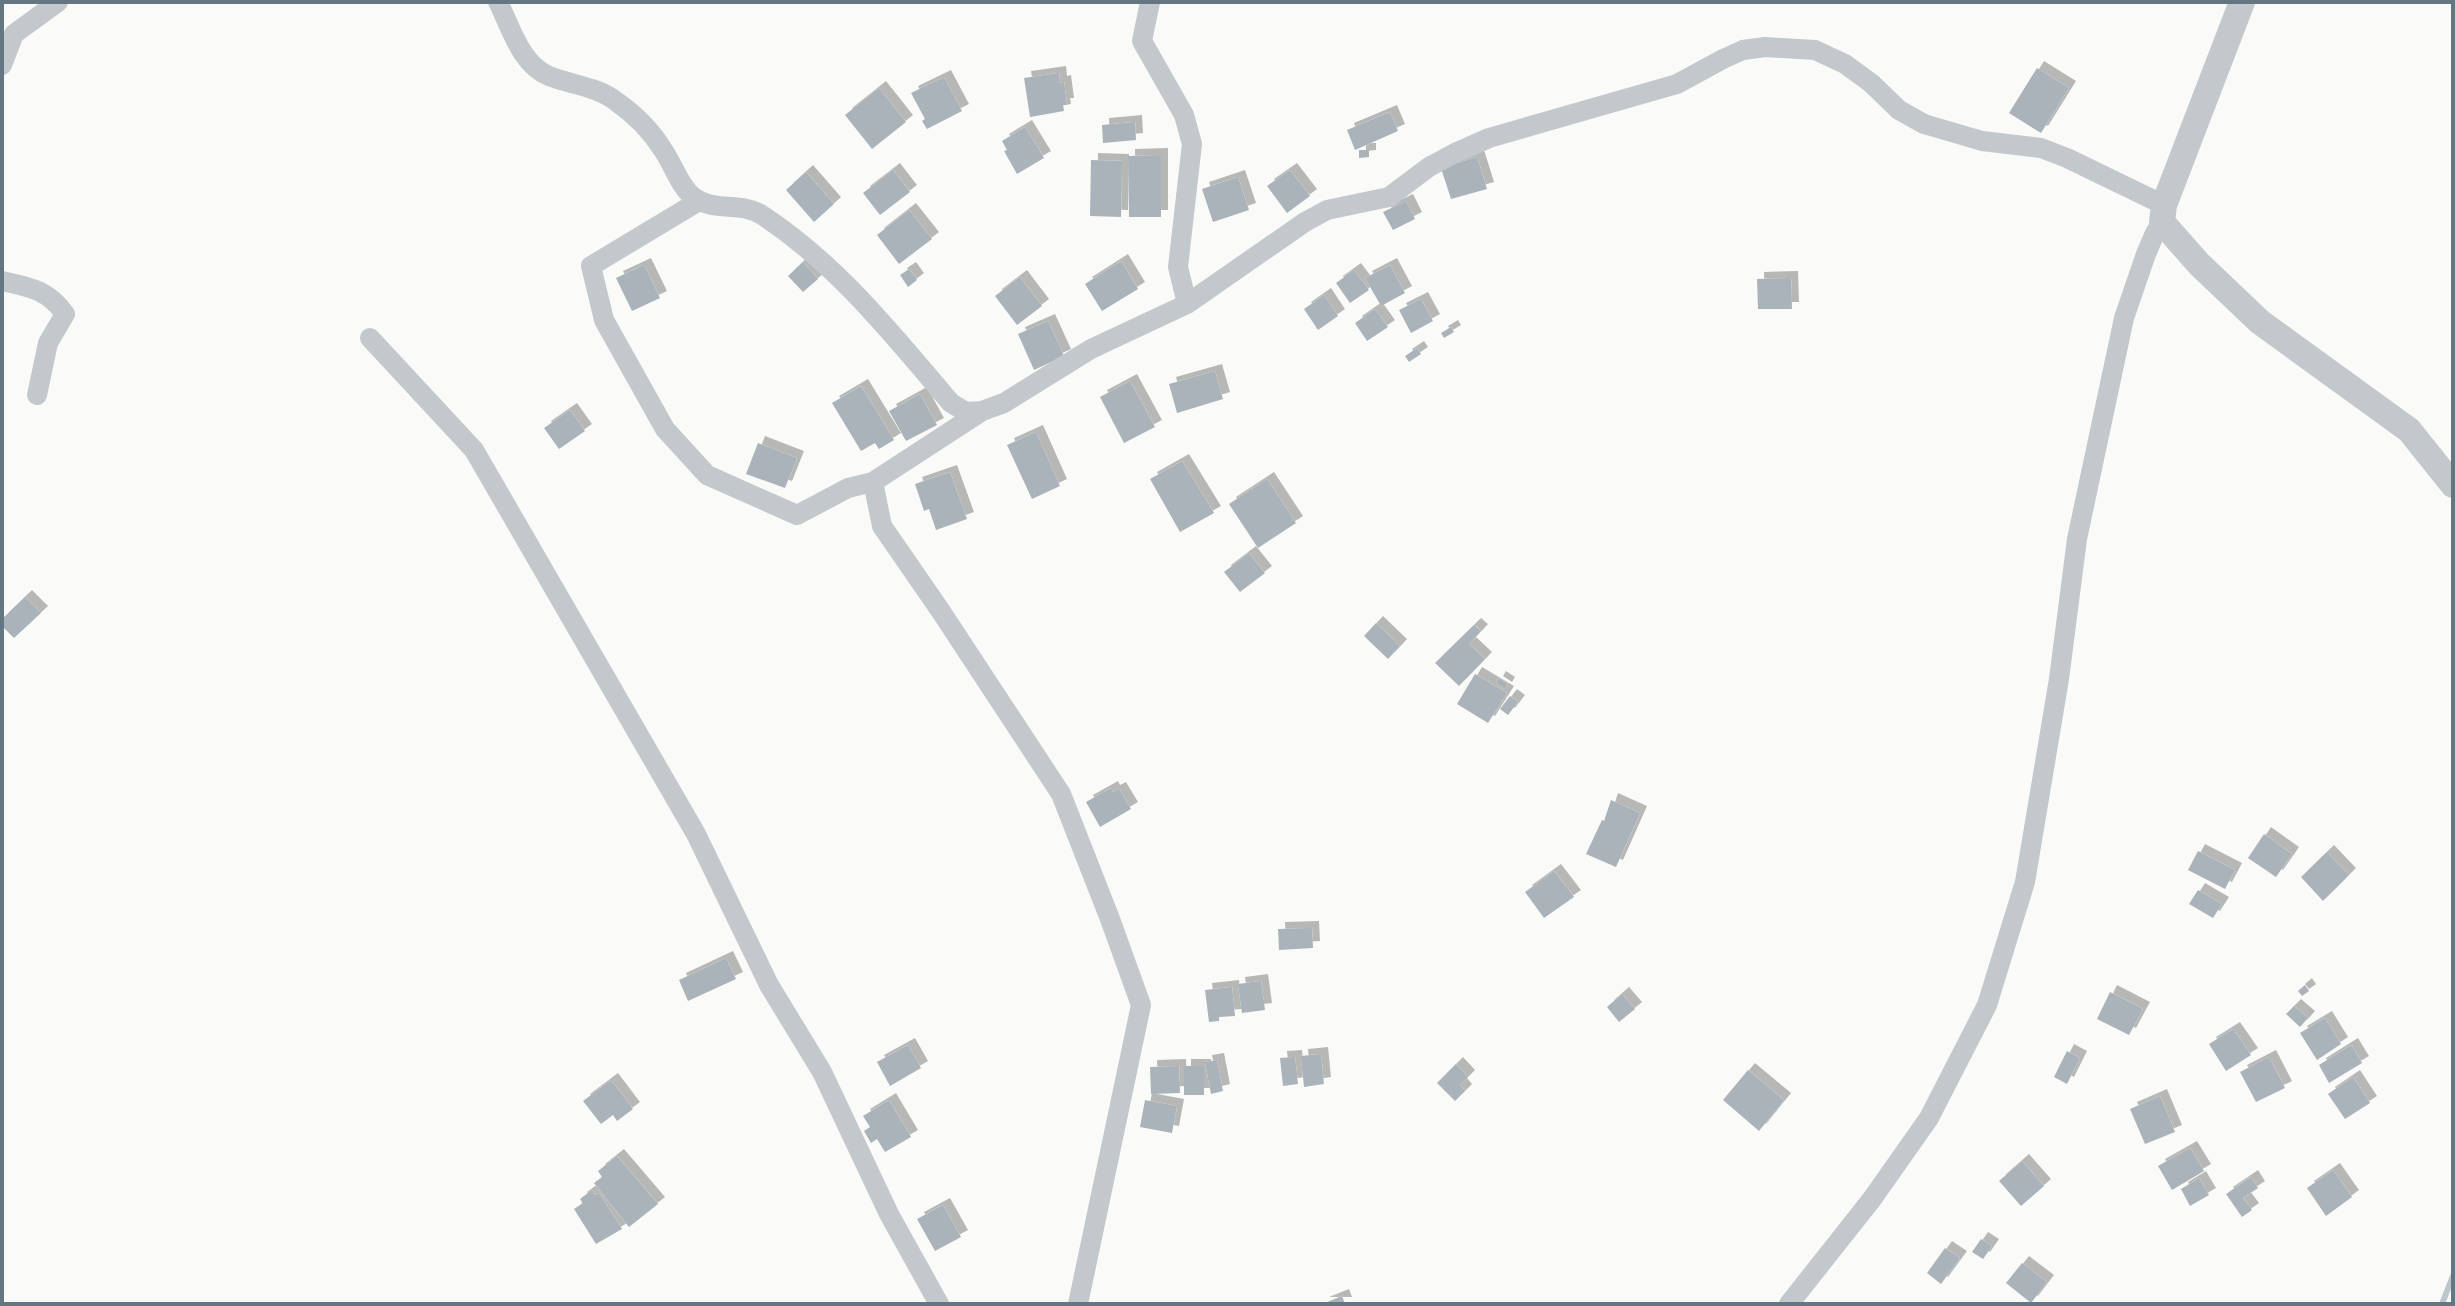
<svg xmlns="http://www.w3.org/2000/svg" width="2455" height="1306" viewBox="0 0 2455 1306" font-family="Rubik,sans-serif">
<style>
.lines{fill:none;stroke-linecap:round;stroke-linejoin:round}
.stream{stroke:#bbc7cb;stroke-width:6}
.building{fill:#aab3b9;filter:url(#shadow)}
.minor{stroke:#c3c8cc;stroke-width:20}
.tertiary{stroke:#c3c8cc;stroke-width:26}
</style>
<defs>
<filter id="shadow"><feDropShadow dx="7" dy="-7" stdDeviation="0" flood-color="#0004"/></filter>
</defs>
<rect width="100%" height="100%" fill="#fafaf8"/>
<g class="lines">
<path class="stream" d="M2442 1304 2453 1276"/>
</g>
<path class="building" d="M2037 68 2069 88 2041 133 2009 113Z
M1059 73 1060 83 1064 82 1067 105H1063L1064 111 1030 117 1024 78Z
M944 77 962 111 927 129 922 121 925 119 911 93Z
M879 88 906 122 872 149 845 115Z
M1390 112 1398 131 1355 150 1347 130Z
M1135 122 1136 140 1103 143 1102 125Z
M1025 127 1044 158 1017 174 1004 151 1007 150 1002 141Z
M1359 150H1369V157L1359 158Z
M1161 155V217H1129L1128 156Z
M1477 157 1487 189 1451 199 1441 168Z
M1091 160 1122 161 1121 217 1090 216Z
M893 170 910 192 880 215 863 193Z
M1290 170 1310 196 1287 213 1267 186Z
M806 172 834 204 814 222 786 190Z
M1238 177 1249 210 1213 222 1202 189Z
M1406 201 1415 219 1393 230 1383 212Z
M909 210 932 239 899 264 877 235Z
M1121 261 1138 289 1102 311 1085 284Z
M803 262 818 279 803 292 788 276Z
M644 265 660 298 632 311 616 278Z
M1390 265 1405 293 1381 306 1365 278Z
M909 269 917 280 908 287 900 275Z
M1354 270 1369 290 1350 303 1336 283Z
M1020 277 1042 306 1017 325 995 296Z
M1791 278 1792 309H1758L1757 279Z
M1324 295 1338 316 1318 330 1304 309Z
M1421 299 1433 321 1411 333 1399 310Z
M1375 309 1388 327 1367 341 1355 323Z
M1048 321 1064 356 1034 370 1018 334Z
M1451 327 1454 332 1444 338 1441 333Z
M1417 348 1421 354 1409 362 1405 356Z
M1215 371 1223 399 1177 413 1169 384Z
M1130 381 1155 427 1124 443 1100 397Z
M861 386 894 440 879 449 875 443 861 451 832 403Z
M920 394 937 425 906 441 889 411Z
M570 410 585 431 559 449 544 428Z
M1036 432 1060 486 1032 499 1007 445Z
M758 443 797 458 785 488 746 474Z
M1182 461 1214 513 1180 532 1150 479Z
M950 472 967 519 936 530 929 509 924 511 915 484Z
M1267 479 1296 523 1258 548 1229 504Z
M1249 553 1265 573 1240 592 1224 572Z
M25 597 41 613 14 638 2 626V619Z
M1376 623 1400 646 1388 659 1364 636Z
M1474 625 1481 631 1469 644 1485 659 1459 686 1435 663Z
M1475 674 1507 693 1488 723 1457 704Z
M1499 678 1508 684 1505 689 1496 683Z
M1510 696 1518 702 1508 715 1500 709Z
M1111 788 1113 792 1119 789 1131 809 1100 827 1086 802Z
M1611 800 1640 813 1616 867 1586 854 1602 820 1604 821Z
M2264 834 2292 854 2276 877 2248 858Z
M2198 851 2235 870 2225 889 2188 870Z
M2327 852 2349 875 2323 901 2301 877Z
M1554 871 1574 897 1544 918 1525 892Z
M2198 890 2222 904 2213 918 2189 904Z
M1312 928 1313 948 1279 950 1278 929Z
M726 958 736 979 688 1001 679 980Z
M1261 981 1265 1010 1242 1013 1238 984Z
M2305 985 2309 991 2302 996 2298 991Z
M1232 987 1235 1016 1219 1017V1021L1209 1022 1205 990Z
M2110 992 2143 1009 2129 1035 2097 1019Z
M1622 994 1635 1009 1619 1022 1607 1007Z
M2294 1006 2308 1018 2300 1027 2286 1014Z
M2325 1018 2341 1044 2317 1060 2300 1033Z
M2233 1029 2251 1055 2226 1071 2209 1044Z
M908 1045 921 1068 890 1086 877 1062Z
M2351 1045 2362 1063 2329 1083 2319 1065Z
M2067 1051 2080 1058 2067 1084 2054 1077Z
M1321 1054 1324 1084 1304 1087 1301 1056Z
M1295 1057 1298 1084 1283 1086 1280 1058Z
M2269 1057 2285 1088 2256 1102 2240 1072Z
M1217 1060 1223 1091 1211 1094 1205 1062Z
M1456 1064 1468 1077 1460 1085 1465 1091 1455 1101 1437 1083Z
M1179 1066 1180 1093 1151 1094 1150 1067Z
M1184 1066H1204V1095H1184Z
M1748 1070 1784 1100 1759 1131 1723 1100Z
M2353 1077 2370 1103 2345 1119 2328 1094Z
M611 1080 633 1109 617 1121 613 1115 601 1124 583 1101Z
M2160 1096 2175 1132 2145 1144 2130 1109Z
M889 1100 911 1137 885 1152 877 1139 871 1143 864 1131 870 1127 863 1116Z
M1145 1100 1177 1106 1172 1133 1140 1127Z
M2190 1148 2204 1171 2172 1190 2158 1166Z
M617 1156 658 1204 629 1227 594 1183 602 1177 598 1171Z
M2022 1161 2044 1186 2021 1206 1999 1181Z
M2333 1170 2352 1197 2326 1216 2307 1188Z
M2251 1177 2258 1188 2243 1198 2252 1210 2242 1217 2226 1194Z
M2199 1178 2209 1195 2190 1206 2181 1189Z
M592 1190 595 1195 599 1193 622 1229 596 1244 574 1209 583 1203 580 1199Z
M943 1205 961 1237 935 1251 917 1219Z
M1981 1239 1992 1246 1983 1259 1972 1252Z
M1945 1248 1960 1258 1941 1284 1927 1273Z
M2022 1263 2047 1282 2031 1303 2006 1283Z
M1342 1296 1345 1304H1322Z"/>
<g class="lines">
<path class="minor" d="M498 2C511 27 520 64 549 76 571 85 597 86 617 102 634 114 652 132 663 150 673 164 679 185 692 196 713 213 741 201 762 215 837 264 893 335 951 403L966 412 982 411 1004 403 1091 349 1187 304 1305 222 1327 210 1389 197 1429 167 1455 153 1489 138 1677 84 1723 59 1743 50 1765 47 1815 50 1845 64 1871 83 1899 110 1924 124 1982 141 2041 148 2067 158 2164 205
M1150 2 1142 41 1184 115 1192 144 1178 267 1187 304
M2 65 14 34 58 2
M699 201 591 266 604 320 665 429 707 475 797 515 848 488 873 482
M2 281C30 287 48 290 65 314L48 343 37 395
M370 338 474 450 696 834 769 985 822 1072 889 1214 939 1304
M982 411 873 482 882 526 942 613 1061 794 1110 919 1141 1005 1078 1304
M1789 1304 1872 1199 1929 1118 1987 1005 2025 882 2059 679 2077 539 2124 318 2146 254 2155 233 2162 222"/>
<path class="tertiary" d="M2242 2 2164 205 2162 222 2199 264 2260 322 2409 430 2453 485"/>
</g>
<rect width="2455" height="1306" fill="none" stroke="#657683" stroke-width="8"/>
</svg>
